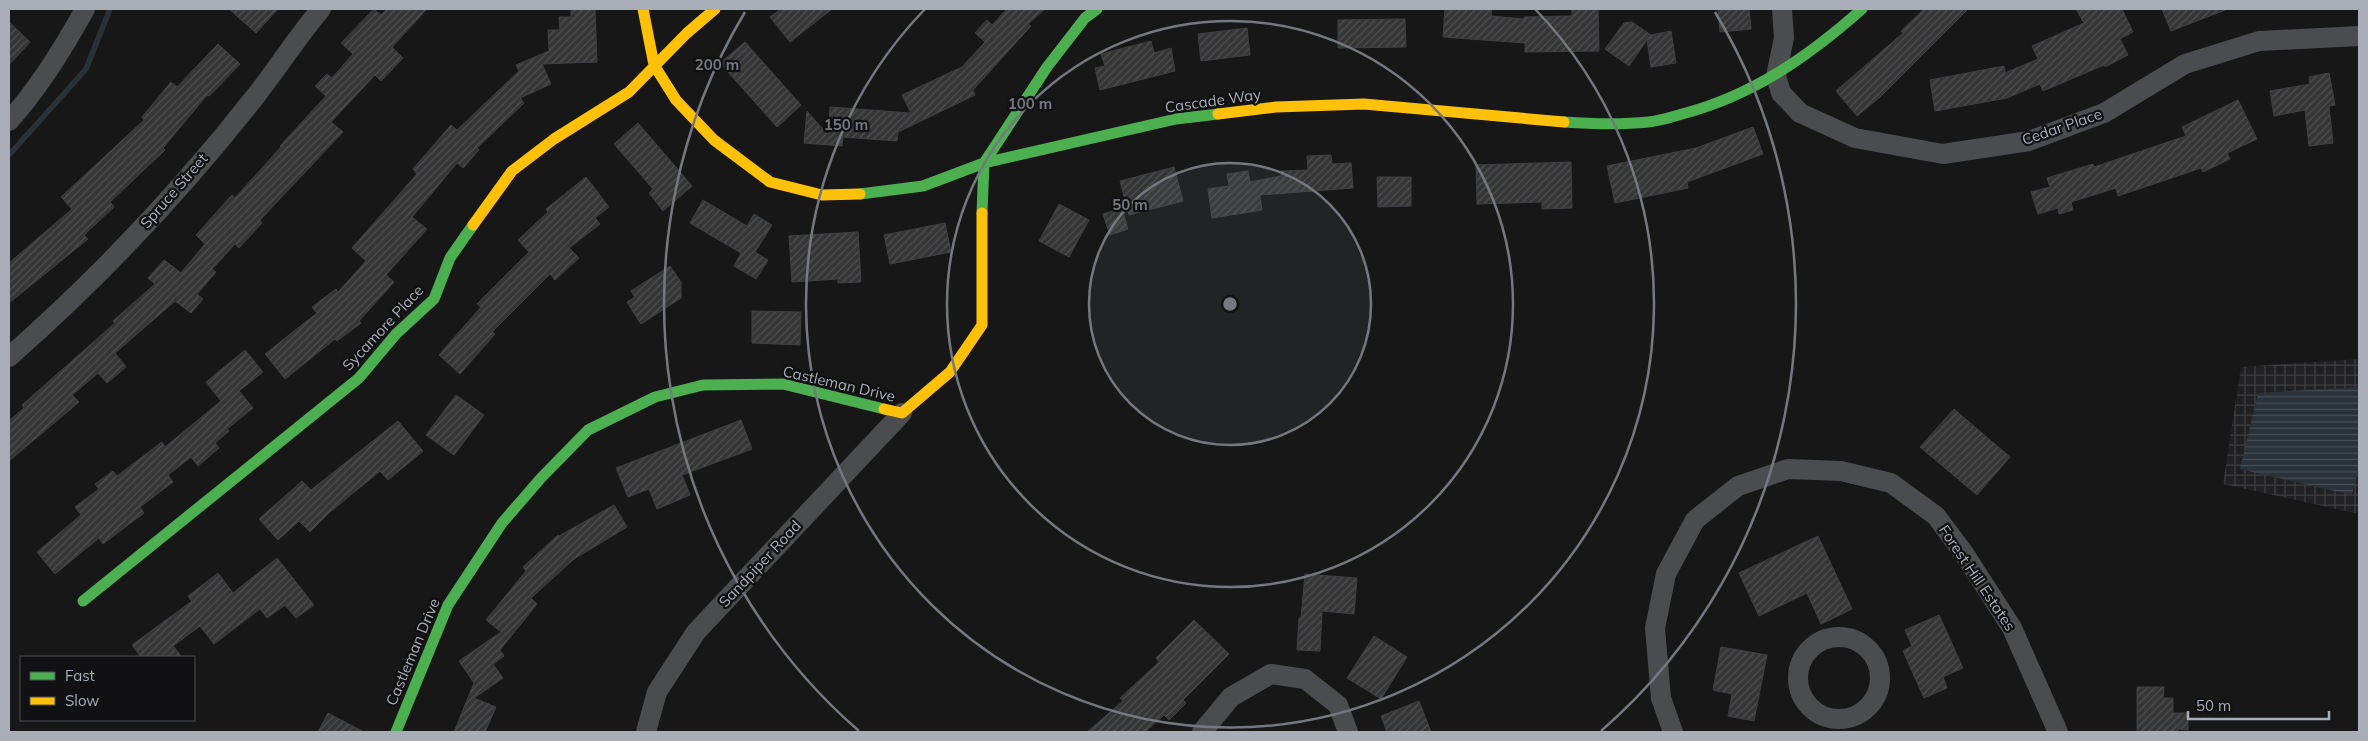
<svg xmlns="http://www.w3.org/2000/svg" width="2368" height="741" viewBox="0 0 2368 741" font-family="Mulish,sans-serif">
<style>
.industrial{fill:url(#industrial-grid)}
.water{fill:url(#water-rules)}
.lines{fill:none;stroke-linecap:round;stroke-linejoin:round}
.stream{stroke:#2a3239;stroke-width:5.5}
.building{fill:url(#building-hatch);stroke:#3f4043}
.street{stroke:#4b4c50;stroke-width:20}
.fast{stroke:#4caf50;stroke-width:11}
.slow{stroke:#ffc107;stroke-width:11}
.ring{fill:none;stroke:#757880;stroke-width:2.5}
.labels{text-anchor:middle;stroke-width:4.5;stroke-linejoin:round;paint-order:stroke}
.street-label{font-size:15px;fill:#a8adb8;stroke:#111113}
.centre{fill:#757880;stroke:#111113;stroke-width:2.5}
.ring-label{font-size:15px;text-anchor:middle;font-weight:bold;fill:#757880;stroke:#111113;stroke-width:4.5;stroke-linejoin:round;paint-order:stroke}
</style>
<defs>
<pattern id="industrial-grid" width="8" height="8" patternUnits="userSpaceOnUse" patternTransform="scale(1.25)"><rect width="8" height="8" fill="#212123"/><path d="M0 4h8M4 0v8" fill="none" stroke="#3e3f41"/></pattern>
<pattern id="water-rules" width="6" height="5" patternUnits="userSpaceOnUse" patternTransform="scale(1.25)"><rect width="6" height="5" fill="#2a3239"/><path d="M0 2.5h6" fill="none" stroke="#464d54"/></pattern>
<pattern id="building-hatch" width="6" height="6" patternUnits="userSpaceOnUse" patternTransform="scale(1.25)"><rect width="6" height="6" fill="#353536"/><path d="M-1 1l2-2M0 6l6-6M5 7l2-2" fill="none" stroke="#4f5051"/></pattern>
</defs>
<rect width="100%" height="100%" fill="#171717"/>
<path class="industrial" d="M2359 359V514L2223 484 2241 367Z"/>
<path class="water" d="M2359 387V466L2352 495 2240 469 2258 393Z"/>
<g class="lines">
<path class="stream" d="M9 155 86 69 110 9"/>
</g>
<path class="building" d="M229 9H278L256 33Z
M374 9 381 15 387 9H427L392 47 403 58 381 81 375 75 331 122 343 132 260 220 262 223 239 248 235 244 212 269 216 272 197 294 203 299 191 313 175 301 115 353 126 367 107 383 98 373 72 395 79 402 9 461V421L24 408 22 405 115 323 113 321 155 284 148 278 164 260 181 273 205 244 196 235 232 195 235 198 281 147 280 146 326 96 315 86 327 74 332 78 353 54 341 43Z
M571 9H595L597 62 542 64 551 84 520 98 524 103 477 148 479 150 463 168 457 163 412 217 427 229 386 275 394 282 359 321 361 323 337 341 335 339 285 379 265 354 317 313 312 307 336 289 338 292 366 261 352 248 417 174 413 169 451 125 457 130 519 71 516 65 549 51 548 30H560L559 17H571Z
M781 9H832L790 42 770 17Z
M1007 9H1045L1028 24 1031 26 973 90 975 95 898 132 897 141 843 137 842 146 804 143 807 111 828 135 830 107 911 113 902 95 962 67 985 42 975 33 987 20 992 25Z
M1445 9H1492L1491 16 1524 19V17L1572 16V9H1598L1599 51 1525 52V43L1443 37Z
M1718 9H1749L1751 29 1720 32Z
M1924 9H1968L1880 97 1857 116 1836 91 1903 33 1901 31Z
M2076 9H2122L2133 32 2120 39 2128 55 2105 67 2104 65 2043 91 2040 84 2007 98 1935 111 1930 80 2004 66 2005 73 2038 59 2032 46 2084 23Z
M2162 9H2225V10L2171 31Z
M1405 19 1406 47 1338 48V20Z
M9 22 30 42 9 65Z
M1632 22 1651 35 1671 31 1676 63 1651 67 1647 40 1629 66 1605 49 1624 23Z
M1247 28 1250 55 1201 61 1198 34Z
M1151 41 1154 53 1171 48 1175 71 1100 90 1095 68 1105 66 1101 54Z
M745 42 801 105 777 127 720 63Z
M218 44 240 64 209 96 207 95 163 148 165 150 110 202 114 207 84 235 88 239 9 303V263L72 209 61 197 144 120 142 117 171 82 177 87Z
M2329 73 2335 105 2329 106 2333 143 2309 146 2305 110 2274 116 2270 91 2310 84 2309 77Z
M2238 100 2257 139 2227 153 2230 159 2203 172 2201 168 2118 196 2116 188 2071 202 2073 210 2059 214 2058 208 2038 214 2031 192 2050 187 2047 178 2093 164 2094 167 2186 136 2182 127Z
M638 123 692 186 663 211 649 193 653 189 614 144Z
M1753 127 1763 154 1687 182 1688 188 1615 203 1607 166 1696 148Z
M1331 155 1332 164 1351 163 1353 188 1260 195 1262 210 1212 218 1208 189 1229 186 1227 174 1248 171 1250 182 1281 176V171L1308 170 1307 156Z
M1571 162 1572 208 1542 209V202L1477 204 1476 165Z
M1174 167 1183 201 1129 215 1120 181Z
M586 177 609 207 595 218 600 224 569 248 579 258 555 280 550 274 492 332 495 334 460 374 439 355 481 307 477 304 529 252 518 240 548 212 546 209Z
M1377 177H1411V206L1378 207Z
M703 200 747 226 754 214 772 225 755 252 768 260 756 279 734 266 741 253 690 223Z
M1059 204 1089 220 1069 257 1039 241Z
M1122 208 1128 229 1110 235 1103 214Z
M945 223 951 252 890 264 884 235Z
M858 232 861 282 838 283V279L792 282 789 236Z
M670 266 681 282V298L641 324 627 302 635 297 631 291Z
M752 311 801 312 800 345 752 343Z
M245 350 263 372 239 391 253 408 227 429 229 431 215 443 219 448 198 466 191 457 168 475 173 482 140 507 144 513 103 544 99 538 55 574 37 552 81 515 75 507 99 489 95 484 113 471 117 476 162 442 165 447 221 401 206 382Z
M456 395 484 415 454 455 426 435Z
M1954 409 2010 457 1977 495 1920 447Z
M741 420 752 449 682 475 690 495 657 509 649 489 628 497 616 468Z
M398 421 423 451 388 480 380 471 330 512 310 532 299 521 278 540 259 519 302 481 311 490Z
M614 505 627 527 574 559 531 598 537 604 500 650 504 656 493 664 503 678 474 698 496 707 485 732H454L474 683 459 661 501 632 486 620 526 571 523 567 558 535 559 536Z
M1818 536 1852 609 1821 624 1807 593 1759 616 1739 573Z
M277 558 314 605 296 618 285 605 267 618 260 609 214 644 200 626 173 646 182 657H141L132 645 192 601 188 596 218 573 233 593Z
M1305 574 1357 578 1354 614 1322 611 1320 651 1297 650 1299 618H1301Z
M1939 615 1963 668 1943 677 1947 688 1924 698 1903 651 1912 646 1905 630Z
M1194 620 1229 654 1183 700 1186 703 1169 720 1164 715 1145 732H1087L1123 701 1120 698 1159 662 1156 658Z
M1374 636 1407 657 1381 699 1347 678Z
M1721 647 1767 655 1754 721 1728 716 1732 694 1713 690Z
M2137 687H2164L2163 698H2173V713H2188V730L2178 729V732H2137Z
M1419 701 1431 732H1387L1381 716Z
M328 713 364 732H318Z"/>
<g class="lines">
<path class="street" d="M1782 9 1784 38 1776 76 1781 93 1800 113 1855 138 1943 154 2029 141 2104 113 2185 64 2259 41 2359 36
M9 121C39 88 63 49 85 9
M9 357C100 277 183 189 258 93 279 66 298 36 321 9
M1798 678a41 41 0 1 1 82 0a41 41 0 1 1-82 0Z
M646 732 657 692 696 632 902 413
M1202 732 1231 697 1271 674 1305 679 1338 705 1348 732
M1673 732 1661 698 1655 628 1666 574 1695 520 1738 486 1788 469 1841 471 1891 483 1936 516 1963 552 2012 628 2058 732"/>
<path class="fast" d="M1564 122C1592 124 1620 125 1648 122 1660 121 1671 117 1682 114 1752 96 1809 56 1862 9
M860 194 923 186 984 163 1176 119 1218 114
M982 213 984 163 1047 67 1085 18 1097 9
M83 601 359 378 396 334 434 299 450 258 473 225
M396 732 448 605 502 523 541 478 588 430 655 397 703 385 783 384 884 409"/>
<path class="slow" d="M643 9 654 65 676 100 714 140 770 182 822 195 860 194
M1218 114 1276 107 1364 104 1564 122
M473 225 512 171 554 139 629 92 687 33 715 9
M884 409 902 413 950 372 982 325V213"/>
</g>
<circle cx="1230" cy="304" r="141" fill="#757880" fill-opacity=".12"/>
<g class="ring">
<circle cx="1230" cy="304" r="141"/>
<circle cx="1230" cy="304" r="283"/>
<path d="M1535 9A424 424 0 1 1 925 9"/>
<path d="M859 731A566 566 0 0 1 745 12M1715 12A566 566 0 0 1 1601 731"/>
</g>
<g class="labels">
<g class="street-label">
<text transform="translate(1213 101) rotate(-8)" y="5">Cascade Way</text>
<text transform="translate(2062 127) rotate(-19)" y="5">Cedar Place</text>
<text transform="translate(174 191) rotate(-49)" y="5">Spruce Street</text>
<text transform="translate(383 328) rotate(-47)" y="5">Sycamore Place</text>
<text transform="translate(839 384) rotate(13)" y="5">Castleman Drive</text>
<text transform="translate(760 564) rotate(-47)" y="5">Sandpiper Road</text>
<text transform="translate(1977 578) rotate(56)" y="5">Forest Hill Estates</text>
<text transform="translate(413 652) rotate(-67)" y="5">Castleman Drive</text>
</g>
</g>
<circle cx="1230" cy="304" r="8" class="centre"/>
<g class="ring-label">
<text x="717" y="70">200 m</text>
<text x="1030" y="109">100 m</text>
<text x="846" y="130">150 m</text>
<text x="1130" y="210">50 m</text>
</g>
<rect width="2368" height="741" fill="none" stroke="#a8adb8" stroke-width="20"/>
<rect x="20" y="656" width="175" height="65" fill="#111113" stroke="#4d4f55"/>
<rect x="30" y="672" width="25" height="8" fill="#4caf50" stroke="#4d4f55"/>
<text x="65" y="681" font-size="15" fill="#a8adb8">Fast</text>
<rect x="30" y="697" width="25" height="8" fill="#ffc107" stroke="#4d4f55"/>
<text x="65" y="706" font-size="15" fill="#a8adb8">Slow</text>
<path d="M2188 711v8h141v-8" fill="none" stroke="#a8adb8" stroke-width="2.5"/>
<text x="2196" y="711" font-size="15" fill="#a8adb8" stroke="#111113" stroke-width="4" paint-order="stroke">50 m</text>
</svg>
